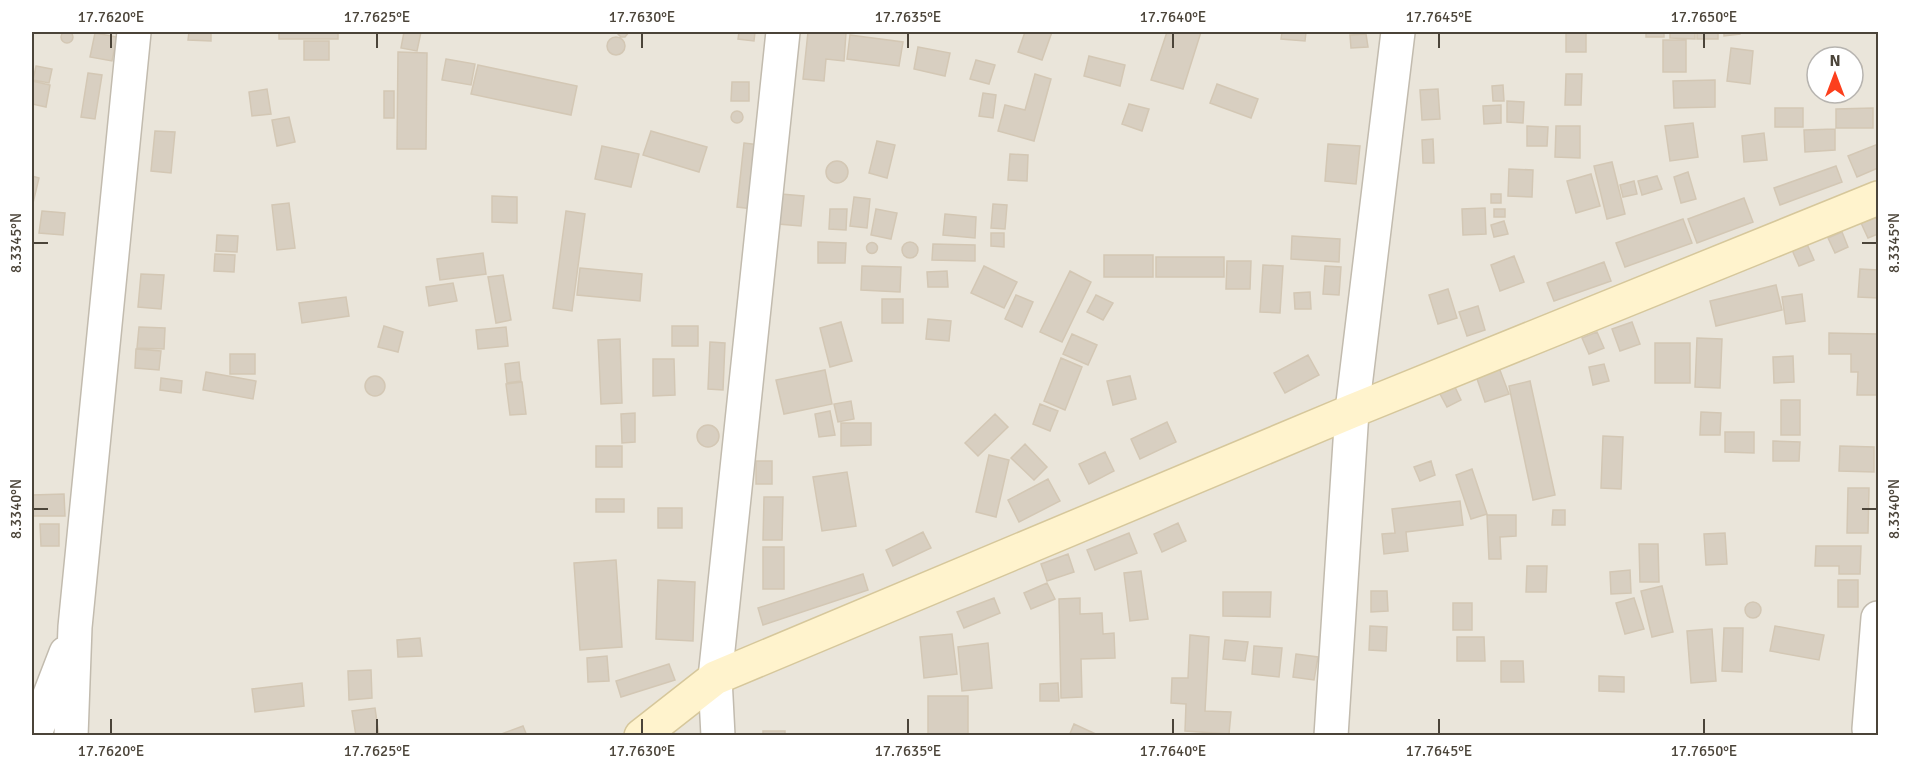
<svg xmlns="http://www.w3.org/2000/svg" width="1910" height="767" viewBox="0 0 1910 767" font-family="Signika,sans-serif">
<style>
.residential{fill:#eae5da;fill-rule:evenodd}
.building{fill:#d8cfc1;stroke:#d3c7b4;stroke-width:1.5}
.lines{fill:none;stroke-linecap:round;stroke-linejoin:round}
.street-casing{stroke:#c2bbae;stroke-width:36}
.secondary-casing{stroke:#d6c79b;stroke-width:36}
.street{stroke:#fff;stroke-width:33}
.secondary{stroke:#fff3cd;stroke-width:33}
.ticks{fill:none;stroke:#4b4439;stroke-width:2}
.neatline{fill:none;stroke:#4b4439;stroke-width:2}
.ticks-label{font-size:15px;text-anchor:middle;fill:#4b4439}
</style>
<rect width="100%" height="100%" fill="#f6f3ec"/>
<path class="residential" d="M32 32H1878V735H32ZM1817 57H1853V93H1817Z"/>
<path class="building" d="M61 37a6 6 0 1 1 12 0a6 6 0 1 1-12 0Z
M189 32H211V41L188 40Z
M279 32H338V39H279Z
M404 32H421L417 51 401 48Z
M616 32H629L625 37H621Z
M739 32H755L754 41 738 39Z
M808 32 846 33 844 61 826 59 824 81 803 79Z
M1025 32H1052L1042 60 1018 52Z
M1167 32H1201L1183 89 1151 80Z
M1282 32H1306L1305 41 1281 39Z
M1566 32H1586V52H1566Z
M1646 32H1664V37H1646Z
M1670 32H1695V39L1670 38Z
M1697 32H1718V39H1697Z
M1724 32H1740V34L1724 36Z
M95 33 117 37 112 61 90 57Z
M1366 34 1368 47 1351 48 1350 35Z
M850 35 903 42 899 66 847 59Z
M607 46a9 9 0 1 1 18 0a9 9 0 1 1-18 0Z
M1663 40H1686V72H1663Z
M304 41H329V60H304Z
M918 47 950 53 945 76 914 69Z
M1731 48 1753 51 1750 84 1727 81Z
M398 52 427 53 426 149H397Z
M1089 56 1125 65 1120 86 1084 76Z
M1853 57 1858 60 1862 66V73L1858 80 1853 83Z
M446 59 475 64 471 85 442 80Z
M976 60 995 65 989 84 970 79Z
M478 65 577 86 571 115 471 94Z
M36 66 52 69 49 83 33 80Z
M88 73 102 75 95 119 81 117Z
M1035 74 1051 79 1034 141 998 131 1005 105 1025 110Z
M1566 74H1582L1581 105H1565Z
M1715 80V107L1674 108 1673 81Z
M32 81 50 85 46 107 32 104Z
M732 82H749V101H731Z
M1217 84 1258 99 1251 118 1210 103Z
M1503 85 1504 101H1493L1492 86Z
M267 89 271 114 252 116 249 92Z
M1438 89 1440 119 1422 120 1420 90Z
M384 91H394V118H384Z
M983 93 996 95 993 118 979 116Z
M1507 101 1524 102 1523 123 1507 122Z
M1129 104 1149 109 1142 131 1122 124Z
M1501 105V123L1484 124 1483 106Z
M1775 108H1803V127H1775Z
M1873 108V128H1836V109Z
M731 117a6 6 0 1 1 12 0a6 6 0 1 1-12 0Z
M289 117 295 142 277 146 272 120Z
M1693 123 1698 157 1670 161 1665 126Z
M1527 126 1548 127 1547 146H1527Z
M1556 126H1580V158L1555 157Z
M1835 129V150L1805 152 1804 130Z
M155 131 175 132 171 173 151 171Z
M651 131 707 147 699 172 643 155Z
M1764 133 1767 160 1744 162 1742 136Z
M1433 139 1434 163H1423L1422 140Z
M877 141 895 145 887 178 869 173Z
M744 143 768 146 761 210 737 207Z
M1328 144 1360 146 1356 184 1325 181Z
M1878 144V168L1857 177 1848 156Z
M602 146 639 154 631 187 595 179Z
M1010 154 1028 155 1027 181 1008 180Z
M826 172a11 11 0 1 1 22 0a11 11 0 1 1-22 0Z
M1612 162 1625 214 1607 219 1594 166Z
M1836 166 1842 182 1780 205 1774 188Z
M1509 169 1533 170 1532 197 1508 196Z
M1688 172 1696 199 1681 203 1674 177Z
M1591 174 1600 206 1576 213 1567 181Z
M32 176 39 178 33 203H32Z
M1657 176 1662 189 1642 195 1638 181Z
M1634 181 1637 194 1623 197 1620 185Z
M781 194 804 196 801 226 778 224Z
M1491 194H1501V203H1491Z
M492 196 517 197V223L492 222Z
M854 197 870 199 867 228 850 226Z
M1744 198 1753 222 1697 243 1688 219Z
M289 203 295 248 277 250 272 205Z
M993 204 1007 205 1005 229 991 228Z
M1485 208 1486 234 1463 235 1462 209Z
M830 209H847L846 230 829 229Z
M876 209 897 213 891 239 871 235Z
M1494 209H1505V217H1494Z
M42 211 65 213 63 235 39 233Z
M566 211 585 214 572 311 553 308Z
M945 214 976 217 975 238 943 235Z
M1877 217 1878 221V234L1868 238 1861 223Z
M1683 219 1692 243 1625 267 1616 243Z
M1504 221 1508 234 1494 237 1491 225Z
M1842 232 1848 247 1835 253 1828 238Z
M991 233H1004V247L991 246Z
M217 235 238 236 237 252 216 251Z
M1292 236 1340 239 1339 262 1291 259Z
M818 242 846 243 845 263H818Z
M902 250a8 8 0 1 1 16 0a8 8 0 1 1-16 0Z
M866.5 248a5.5 5.5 0 1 1 11 0a5.5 5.5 0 1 1-11 0Z
M933 244 975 245V261L932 260Z
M1807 244 1814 260 1799 266 1792 250Z
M483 253 486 274 440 280 437 259Z
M215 254 235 255 234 272 214 271Z
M1104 255H1153V277H1104Z
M1514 256 1524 282 1500 291 1491 265Z
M1156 257H1224V277H1156Z
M1227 261H1251L1250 289H1226Z
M1604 262 1611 281 1554 301 1547 283Z
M1263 265 1283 266 1280 313 1260 312Z
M862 266 901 267 900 292 861 290Z
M984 266 1017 282 1004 308 971 293Z
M1325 266 1341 267 1339 295 1323 294Z
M580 268 642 274 640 301 577 295Z
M1860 269 1878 270V298L1858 297Z
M947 271 948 287H928L927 272Z
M1070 271 1091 282 1062 342 1040 332Z
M141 274 164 275 161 309 138 307Z
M503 275 511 320 496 323 488 277Z
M453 283 457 301 429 306 426 287Z
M1776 285 1782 310 1716 326 1710 301Z
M1448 289 1457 318 1438 324 1429 295Z
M1310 292 1311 309H1295L1294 293Z
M1802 294 1805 321 1786 324 1782 297Z
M1016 295 1033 302 1022 327 1005 319Z
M1096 295 1113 303 1103 320 1087 312Z
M346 297 349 316 302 323 299 303Z
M882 299H903V323H882Z
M1478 306 1485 330 1467 336 1459 312Z
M928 319 951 321 949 341 926 339Z
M841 322 852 361 830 367 820 328Z
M1632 322 1640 344 1620 351 1612 329Z
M384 326 403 332 398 352 378 347Z
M672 326H698V346H672Z
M139 327 165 328 164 349 137 348Z
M506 327 508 346 478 349 476 330Z
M1597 332 1604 348 1589 354 1582 338Z
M1829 333 1878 334V395H1857L1858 372H1851V354H1829Z
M1072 334 1097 345 1088 365 1063 354Z
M1697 338 1722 339 1720 388 1695 387Z
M620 339 622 403 601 404 598 340Z
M710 342 725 343 723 390 708 389Z
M1655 343H1690V383H1655Z
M136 349 161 351 159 370 135 368Z
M230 354H255V374H230Z
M1308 355 1319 375 1285 393 1274 373Z
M1793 356 1794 382 1774 383 1773 357Z
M1061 358 1082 367 1065 410 1044 401Z
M653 359H674L675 395 653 396Z
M519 362 521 381 507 383 505 364Z
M1604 364 1609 381 1593 385 1589 367Z
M1498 365 1509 394 1485 402 1475 373Z
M825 370 832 404 784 414 776 380Z
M206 372 256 381 253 399 203 390Z
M1130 376 1136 399 1113 405 1107 381Z
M365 386a10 10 0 1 1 20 0a10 10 0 1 1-20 0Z
M161 378 182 381 181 393 160 390Z
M1530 381 1555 495 1533 500 1509 386Z
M522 382 526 414 510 415 506 384Z
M1454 385 1461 400 1447 407 1439 392Z
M1781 400H1800V435H1781Z
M851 401 854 419 838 422 834 404Z
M1040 404 1058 411 1050 431 1033 424Z
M830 411 835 435 819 437 815 414Z
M1701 412 1721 413 1720 435H1700Z
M635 413V442L622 443 621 414Z
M995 414 1008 427 978 456 965 443Z
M1167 422 1176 442 1140 459 1131 439Z
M841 423H871V445L841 446Z
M697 436a11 11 0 1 1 22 0a11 11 0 1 1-22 0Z
M1725 432H1754V453L1725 452Z
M1603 436 1623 437 1621 489 1601 488Z
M1773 441 1800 442 1799 461H1773Z
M1025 444 1047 467 1034 480 1011 458Z
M596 446H622V467H596Z
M1840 446 1874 447V472L1839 471Z
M1105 452 1114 471 1089 484 1079 464Z
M989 455 1009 460 996 517 976 512Z
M756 461H772V484H756Z
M1431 461 1435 475 1420 481 1414 467Z
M1472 469 1487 514 1471 519 1456 475Z
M847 472 856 526 822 531 813 477Z
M1048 479 1060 501 1019 522 1008 500Z
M1848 488H1869L1868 533H1847Z
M64 494 65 516H32V495Z
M764 497H783L782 540H763Z
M596 499H624V512H596Z
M1460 501 1463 525 1406 532 1408 551 1384 554 1382 534 1395 533 1392 509Z
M658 508H682V528H658Z
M1553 510H1565V525H1552Z
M1487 515H1516V536L1500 537 1501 559H1489Z
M1178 523 1186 541 1162 552 1154 534Z
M40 524H59V546H41Z
M923 532 931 548 893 566 886 550Z
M1129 533 1137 553 1095 570 1087 550Z
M1725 533 1727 564 1706 565 1704 534Z
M1639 544H1658L1659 582H1640Z
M1816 546H1861L1860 574H1839V566H1815Z
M763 547H784V589H763Z
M1068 554 1074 572 1047 581 1041 564Z
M616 560 622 647 580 650 574 563Z
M1527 566H1547L1546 592H1526Z
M1630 570 1631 593 1611 594 1610 572Z
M1141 571 1148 619 1130 621 1124 573Z
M863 574 868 590 763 625 758 608Z
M658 580 695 582 693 641 656 639Z
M1838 580H1858V607H1838Z
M1047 583 1055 599 1031 609 1024 593Z
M1662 586 1673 632 1652 637 1641 591Z
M1371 591H1387L1388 611 1371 612Z
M1223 592H1271L1270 617 1223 616Z
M994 598 1000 613 964 628 957 612Z
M1080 598V614L1102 613 1103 634 1114 633 1115 658 1081 659 1082 697 1061 698 1059 599Z
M1634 598 1644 629 1625 634 1616 603Z
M1745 610a8 8 0 1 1 16 0a8 8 0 1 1-16 0Z
M1453 603H1472V630H1453Z
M1370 626 1387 627 1386 651 1369 650Z
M1775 626 1824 635 1819 660 1770 651Z
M1724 628H1743L1742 672 1722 671Z
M1712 629 1716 681 1691 683 1687 631Z
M952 634 957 674 924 678 920 637Z
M1190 635 1209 637 1205 711 1231 712 1229 734 1185 731 1186 704 1171 703 1172 678H1188Z
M1457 637H1484L1485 661H1457Z
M420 638 422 656 398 657 397 640Z
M1225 640 1248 642 1245 661 1223 659Z
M988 643 992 688 962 691 958 647Z
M1254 646 1282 648 1279 677 1252 674Z
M1296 654 1318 657 1314 680 1293 677Z
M607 656 609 681 588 682 587 658Z
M1501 661H1523L1524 682H1501Z
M669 664 675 680 621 697 616 681Z
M371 670 372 698 349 700 348 671Z
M1599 676 1624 677V692L1599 691Z
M302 683 304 706 255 712 252 689Z
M1058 683 1059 701H1040V684Z
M928 696H968V736H928Z
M375 708 379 736H356L352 711Z
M1074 724 1100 736H1069Z
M523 726 527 736H496Z
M763 731H785V736H763Z"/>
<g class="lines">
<g class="street-casing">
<path id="street" d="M1869 729 1878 618
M34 736 66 653
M71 736 75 627 134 32
M718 736 715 678 783 32
M1331 736 1352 411 1398 32"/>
</g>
<g class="secondary-casing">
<path id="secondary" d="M641 736 715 678 1352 411 1878 198"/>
</g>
<use href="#street" class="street"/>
<use href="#secondary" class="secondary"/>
</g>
<path class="ticks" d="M111 33V48M377 33V48M642 33V48M908 33V48M1173 33V48M1439 33V48M1704 33V48M33 243H48M1862 243H1877M33 509H48M1862 509H1877M111 719V734M377 719V734M642 719V734M908 719V734M1173 719V734M1439 719V734M1704 719V734"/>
<rect width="1910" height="767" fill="none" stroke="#ffffff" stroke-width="66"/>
<g transform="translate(1835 75)"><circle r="28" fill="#ffffff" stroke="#b7b4b0" stroke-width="1.5"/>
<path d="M0-4.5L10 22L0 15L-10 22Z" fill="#fc3f1d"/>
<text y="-9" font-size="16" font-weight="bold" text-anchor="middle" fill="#4b4439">N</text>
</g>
<rect x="33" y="33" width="1844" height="701" class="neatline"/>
<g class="ticks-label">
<text x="111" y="22">17.7620°E</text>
<text x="377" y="22">17.7625°E</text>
<text x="642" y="22">17.7630°E</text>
<text x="908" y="22">17.7635°E</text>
<text x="1173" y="22">17.7640°E</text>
<text x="1439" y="22">17.7645°E</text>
<text x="1704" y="22">17.7650°E</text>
<text transform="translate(16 243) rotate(-90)" y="5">8.3345°N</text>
<text transform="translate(1894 243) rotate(-90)" y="5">8.3345°N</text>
<text transform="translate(16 509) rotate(-90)" y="5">8.3340°N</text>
<text transform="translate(1894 509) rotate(-90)" y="5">8.3340°N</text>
<text x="111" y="756">17.7620°E</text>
<text x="377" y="756">17.7625°E</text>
<text x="642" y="756">17.7630°E</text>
<text x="908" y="756">17.7635°E</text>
<text x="1173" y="756">17.7640°E</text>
<text x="1439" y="756">17.7645°E</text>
<text x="1704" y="756">17.7650°E</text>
</g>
</svg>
